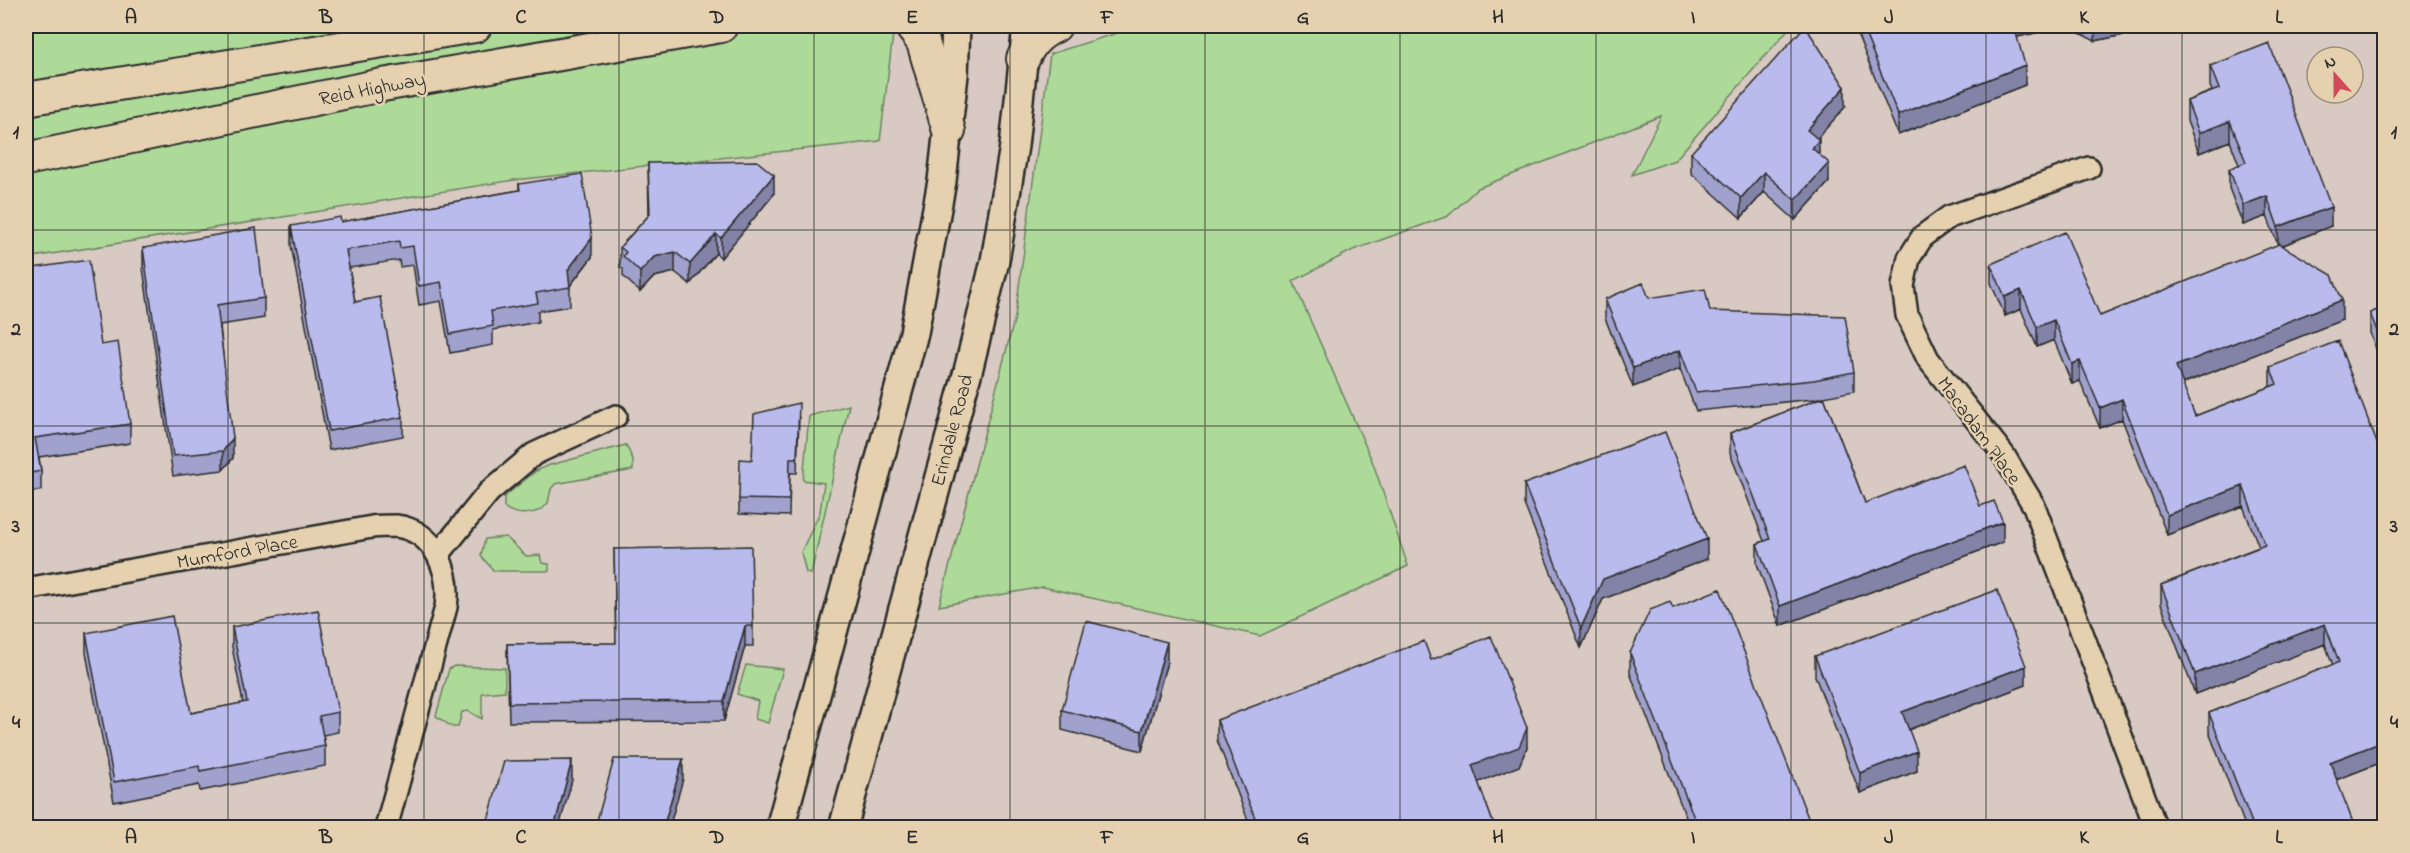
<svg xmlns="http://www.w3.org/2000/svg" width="2410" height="853" viewBox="0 0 2410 853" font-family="'Indie Flower',sans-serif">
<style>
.green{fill:#aeda99;stroke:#6c8262;stroke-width:1.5}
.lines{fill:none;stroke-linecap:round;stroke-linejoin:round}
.minor-casing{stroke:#2b2b2b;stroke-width:26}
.major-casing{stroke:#2b2b2b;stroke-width:32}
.highway-casing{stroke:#2b2b2b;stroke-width:36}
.minor{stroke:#e5d1af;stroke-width:21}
.major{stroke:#e5d1af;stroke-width:27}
.highway{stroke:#e5d1af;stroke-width:32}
.wall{fill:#a0a1cc;stroke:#2b2b2b;stroke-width:1.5}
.shaded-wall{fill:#8283a6;stroke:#2b2b2b;stroke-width:1.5}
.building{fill:#babbed;stroke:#2b2b2b;stroke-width:1.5}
.grid{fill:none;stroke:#2b2b2b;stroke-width:1.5;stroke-opacity:0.55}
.labels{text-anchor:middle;stroke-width:5;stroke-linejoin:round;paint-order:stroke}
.street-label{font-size:20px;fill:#2b2b2b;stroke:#e5d1af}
.neatline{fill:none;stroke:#2b2b2b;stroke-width:2}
.grid-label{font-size:20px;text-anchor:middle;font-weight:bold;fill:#2b2b2b}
</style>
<rect width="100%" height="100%" fill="#d8cac2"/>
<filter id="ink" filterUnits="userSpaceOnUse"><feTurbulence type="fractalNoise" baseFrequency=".0167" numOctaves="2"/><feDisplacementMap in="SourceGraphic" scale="12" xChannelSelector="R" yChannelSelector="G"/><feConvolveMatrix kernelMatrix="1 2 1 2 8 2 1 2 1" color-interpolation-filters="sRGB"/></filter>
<g filter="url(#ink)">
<path class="green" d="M26 26H894L880 141 514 180 26 258Z
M1139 26H1791L1675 160 1632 175 1661 116 1478 188 1448 216 1353 250 1293 281 1373 463 1408 566 1260 636 1043 587 939 606 1015 317 1050 54Z
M849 405 811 574 806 573 801 552 820 512 824 483 803 480 809 416Z
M626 445 633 460V470L555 484 551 489 548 503C538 516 516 517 504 507V497L536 471 550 465Z
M506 537 526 556 540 555 542 563 549 564V571H494L481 556 485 539Z
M746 665 783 669 768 723 755 719 758 701 737 694Z
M454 666 505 668V691L482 693V719L468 711 462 712 458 727H452L436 716 449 669Z"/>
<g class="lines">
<g class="minor-casing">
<path id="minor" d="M2089 168 1949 217 1923 236 1909 258 1903 286 1907 315 1928 359 2003 454 2034 506 2156 828
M438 555 489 492 534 454 616 416
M26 589 372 527C380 526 389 526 396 526 436 531 451 573 446 607L386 828"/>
</g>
<g class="major-casing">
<path id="major" d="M780 828 914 333 942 181 954 75 956 26
M843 828 968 371 995 261 1014 146 1027 26"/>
</g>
<g class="highway-casing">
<path id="highway" d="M911 26 923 42 949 131
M1023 59C1030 43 1038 34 1055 26
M26 99 475 26
M26 159 377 86 721 26"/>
</g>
<use href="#minor" class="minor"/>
<use href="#major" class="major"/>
<use href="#highway" class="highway"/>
</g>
<path class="wall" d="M1854 26H2154L2152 29 2095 41 2066 26 2017 37 2025 85 1898 135Z
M2210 66 2331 226 2281 246 2342 320 2182 384 2195 416 2270 387V367L2385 464V761L2336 780 2355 828H2246L2209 732V713L2333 665 2325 644 2195 694 2161 604V585L2259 547 2243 506 2167 535 2122 419 2100 428 2080 381 2072 384 2054 340 2037 347 2021 309 2005 316 1991 283V264L2100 316 2278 245 2267 216 2243 225 2229 188V169L2239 165 2230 141 2199 153 2187 121V101L2212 91 2210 86Z
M1845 107 1817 138 1819 154 1829 182 1795 220 1764 192 1741 218 1691 173V153Z
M648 163 774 194 721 258 716 253 690 284 675 272 654 277 640 292 623 276V269L620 267V247L649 215Z
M519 184 592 257 570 286V306L538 311V322L493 330V345L450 353 441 301 419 305 413 265 400 267 399 260 349 268 355 302 403 417V436L329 450 291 245V226L341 222 519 190Z
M143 248 264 298V318L220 325 233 458 223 470 173 476 143 268Z
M26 269 101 345 130 424V443L39 457 41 471V490L26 493Z
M1649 298 1710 311 1854 372V391L1824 397 1865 503 1980 506 2003 542 1780 626 1757 564V544L1764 541 1730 453V433L1824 397 1814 399 1696 411 1680 369 1633 387 1605 318V299Z
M2385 307V372L2370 333V313Z
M799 418 797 473H790L789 516 739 514V499L752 460Z
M1524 484 1707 559 1603 599 1581 648 1524 504Z
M614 549 753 626V646H745L724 721 509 722 507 644 616 643Z
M232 627 338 712V732L323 735 325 746V766L200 791 199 785 114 802 86 653V633L191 713 243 703 232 647Z
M1630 653 1812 828H1690L1630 673Z
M1815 656 2026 685 1908 730 1917 771 1860 793 1815 676Z
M1431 660 1527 747 1519 766 1478 782 1495 828H1251L1217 740V720Z
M1167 662 1142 751 1062 730V710Z"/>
<path class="shaded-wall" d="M2013 26H2066L2013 38Z
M2095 26H2154L2152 29 2095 41Z
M2025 65V85L1898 135V115Z
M1845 87V107L1807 150V130Z
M2230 121V141L2199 153V133Z
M1819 140V159L1812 148Z
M1829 163V182L1795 220V200Z
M1764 172V192L1741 218V198Z
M774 175V194L721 258V238Z
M2267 196V216L2243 225V205Z
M2331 207V226L2278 247V227Z
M716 234V253L690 284V264Z
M592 238V257L569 287 568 270Z
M675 252V272L654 277 640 292V272L654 257Z
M2021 290V309L2005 316V297Z
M2342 300V320L2176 386V366Z
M2054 320V340L2037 347V327Z
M1680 350V369L1633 387V368Z
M2080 361V381L2072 384V364Z
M2122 399V419L2100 428V408Z
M233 438V458L223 470V451Z
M2243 486V506L2167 535V515Z
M2003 522V542L1780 626V606Z
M1707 539V559L1603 599 1581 648V628L1603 579Z
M2325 624V644L2195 694V674Z
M745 626V646L724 721V701Z
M1167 642V662L1142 751V731Z
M2026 666V685L1902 732V712Z
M1527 728V747L1519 766 1472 785V765Z
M2385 741V761L2330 782V762Z
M1917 751V771L1860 793V773Z
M683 759V779L669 828H663Z
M572 760V780L559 828H554Z"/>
<path class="building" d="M1805 26 1845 87 1807 130 1819 140 1812 148 1829 163 1795 200 1764 172 1741 198 1691 153Z
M1862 26H2014L2025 65 1898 115Z
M2269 43 2331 207 2278 227 2267 196 2243 205 2229 169 2246 162 2230 121 2199 133 2187 101 2219 89 2210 66Z
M757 161 774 175 721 238 716 234 690 264 675 252 654 257 640 272 623 256 626 252 620 247 650 214 648 163Z
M582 174 592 238 568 270 570 287 536 293 538 303 491 311 493 326 450 334 441 282 419 286 413 246 400 248 399 241 346 250 355 302 380 297 403 417 329 431 291 226 340 217 341 222 520 190 519 184Z
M256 228 264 298 217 305 233 438 223 451 173 456 143 248Z
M2065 232 2100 316 2279 244 2332 275 2342 300 2176 366 2195 416 2277 384 2270 367 2338 341 2385 464V741L2330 762 2355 828H2254L2209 713 2339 662 2325 624 2195 674 2161 585 2265 545 2243 486 2167 515 2122 399 2100 408 2080 361 2072 364 2054 320 2037 327 2021 290 2005 297 1991 264Z
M89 260 101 345 118 342 130 424 35 438 41 471 26 474V269Z
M1643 283 1649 298 1705 289 1710 311 1845 316 1854 372 1814 380 1696 392 1680 350 1633 368 1605 299Z
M2385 307V352L2370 313Z
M1824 397 1865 503 1964 465 1980 506 1994 501 2003 522 1780 606 1757 544 1770 539 1730 433Z
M799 403 797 458H790L789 500 739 499 740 459 752 460 754 414Z
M1665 432 1707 539 1603 579 1581 628 1524 484Z
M751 546 753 626H745L724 701 509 703 507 644 616 643 614 549Z
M1720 589 1812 828H1698L1630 653 1650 610 1670 602 1673 608Z
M1997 590 2026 666 1902 712 1917 751 1860 773 1815 656Z
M318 610 338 712 319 716 325 746 200 771 199 766 114 782 86 633 172 616 191 713 247 702 232 627Z
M1086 621 1167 642 1142 731 1062 710Z
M1491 636 1527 728 1519 747 1472 765 1495 828H1259L1217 720 1424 641 1431 660Z
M614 759H683L663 828H595Z
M572 760 554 828H486L504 761Z"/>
</g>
<path class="grid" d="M228 26V828M424 26V828M619 26V828M814 26V828M1010 26V828M1205 26V828M1400 26V828M1596 26V828M1791 26V828M1986 26V828M2182 26V828M26 230H2384M26 426H2384M26 623H2384"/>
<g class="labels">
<g class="street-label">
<text transform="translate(372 88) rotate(-11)" y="7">Reid Highway</text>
<text transform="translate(951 430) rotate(-75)" y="7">Erindale Road</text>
<text transform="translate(1980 430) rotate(54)" y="7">Macadam Place</text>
<text transform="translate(237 551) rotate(-10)" y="7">Mumford Place</text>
</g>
</g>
<rect width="2410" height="853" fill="none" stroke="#e5d1af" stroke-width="66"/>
<g transform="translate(2335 75) rotate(339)"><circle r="28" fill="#e5d1af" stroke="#9b8f7a" stroke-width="1.5"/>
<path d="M0-4.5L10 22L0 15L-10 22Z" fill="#d1495b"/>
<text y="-9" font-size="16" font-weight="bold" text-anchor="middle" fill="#2b2b2b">N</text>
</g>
<rect x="33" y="33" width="2344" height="787" class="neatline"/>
<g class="grid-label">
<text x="131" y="23">A</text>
<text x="326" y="23">B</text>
<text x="521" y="23">C</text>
<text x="717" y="23">D</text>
<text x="912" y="23">E</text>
<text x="1107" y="23">F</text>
<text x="1303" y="23">G</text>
<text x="1498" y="23">H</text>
<text x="1693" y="23">I</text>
<text x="1889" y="23">J</text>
<text x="2084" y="23">K</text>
<text x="2279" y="23">L</text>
<text x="16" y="138">1</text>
<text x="2394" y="138">1</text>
<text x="16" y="335">2</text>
<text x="2394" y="335">2</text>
<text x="16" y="532">3</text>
<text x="2394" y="532">3</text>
<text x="16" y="728">4</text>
<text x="2394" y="728">4</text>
<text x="131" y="843">A</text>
<text x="326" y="843">B</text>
<text x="521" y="843">C</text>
<text x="717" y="843">D</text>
<text x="912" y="843">E</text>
<text x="1107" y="843">F</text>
<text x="1303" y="843">G</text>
<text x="1498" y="843">H</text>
<text x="1693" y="843">I</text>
<text x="1889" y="843">J</text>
<text x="2084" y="843">K</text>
<text x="2279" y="843">L</text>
</g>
</svg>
